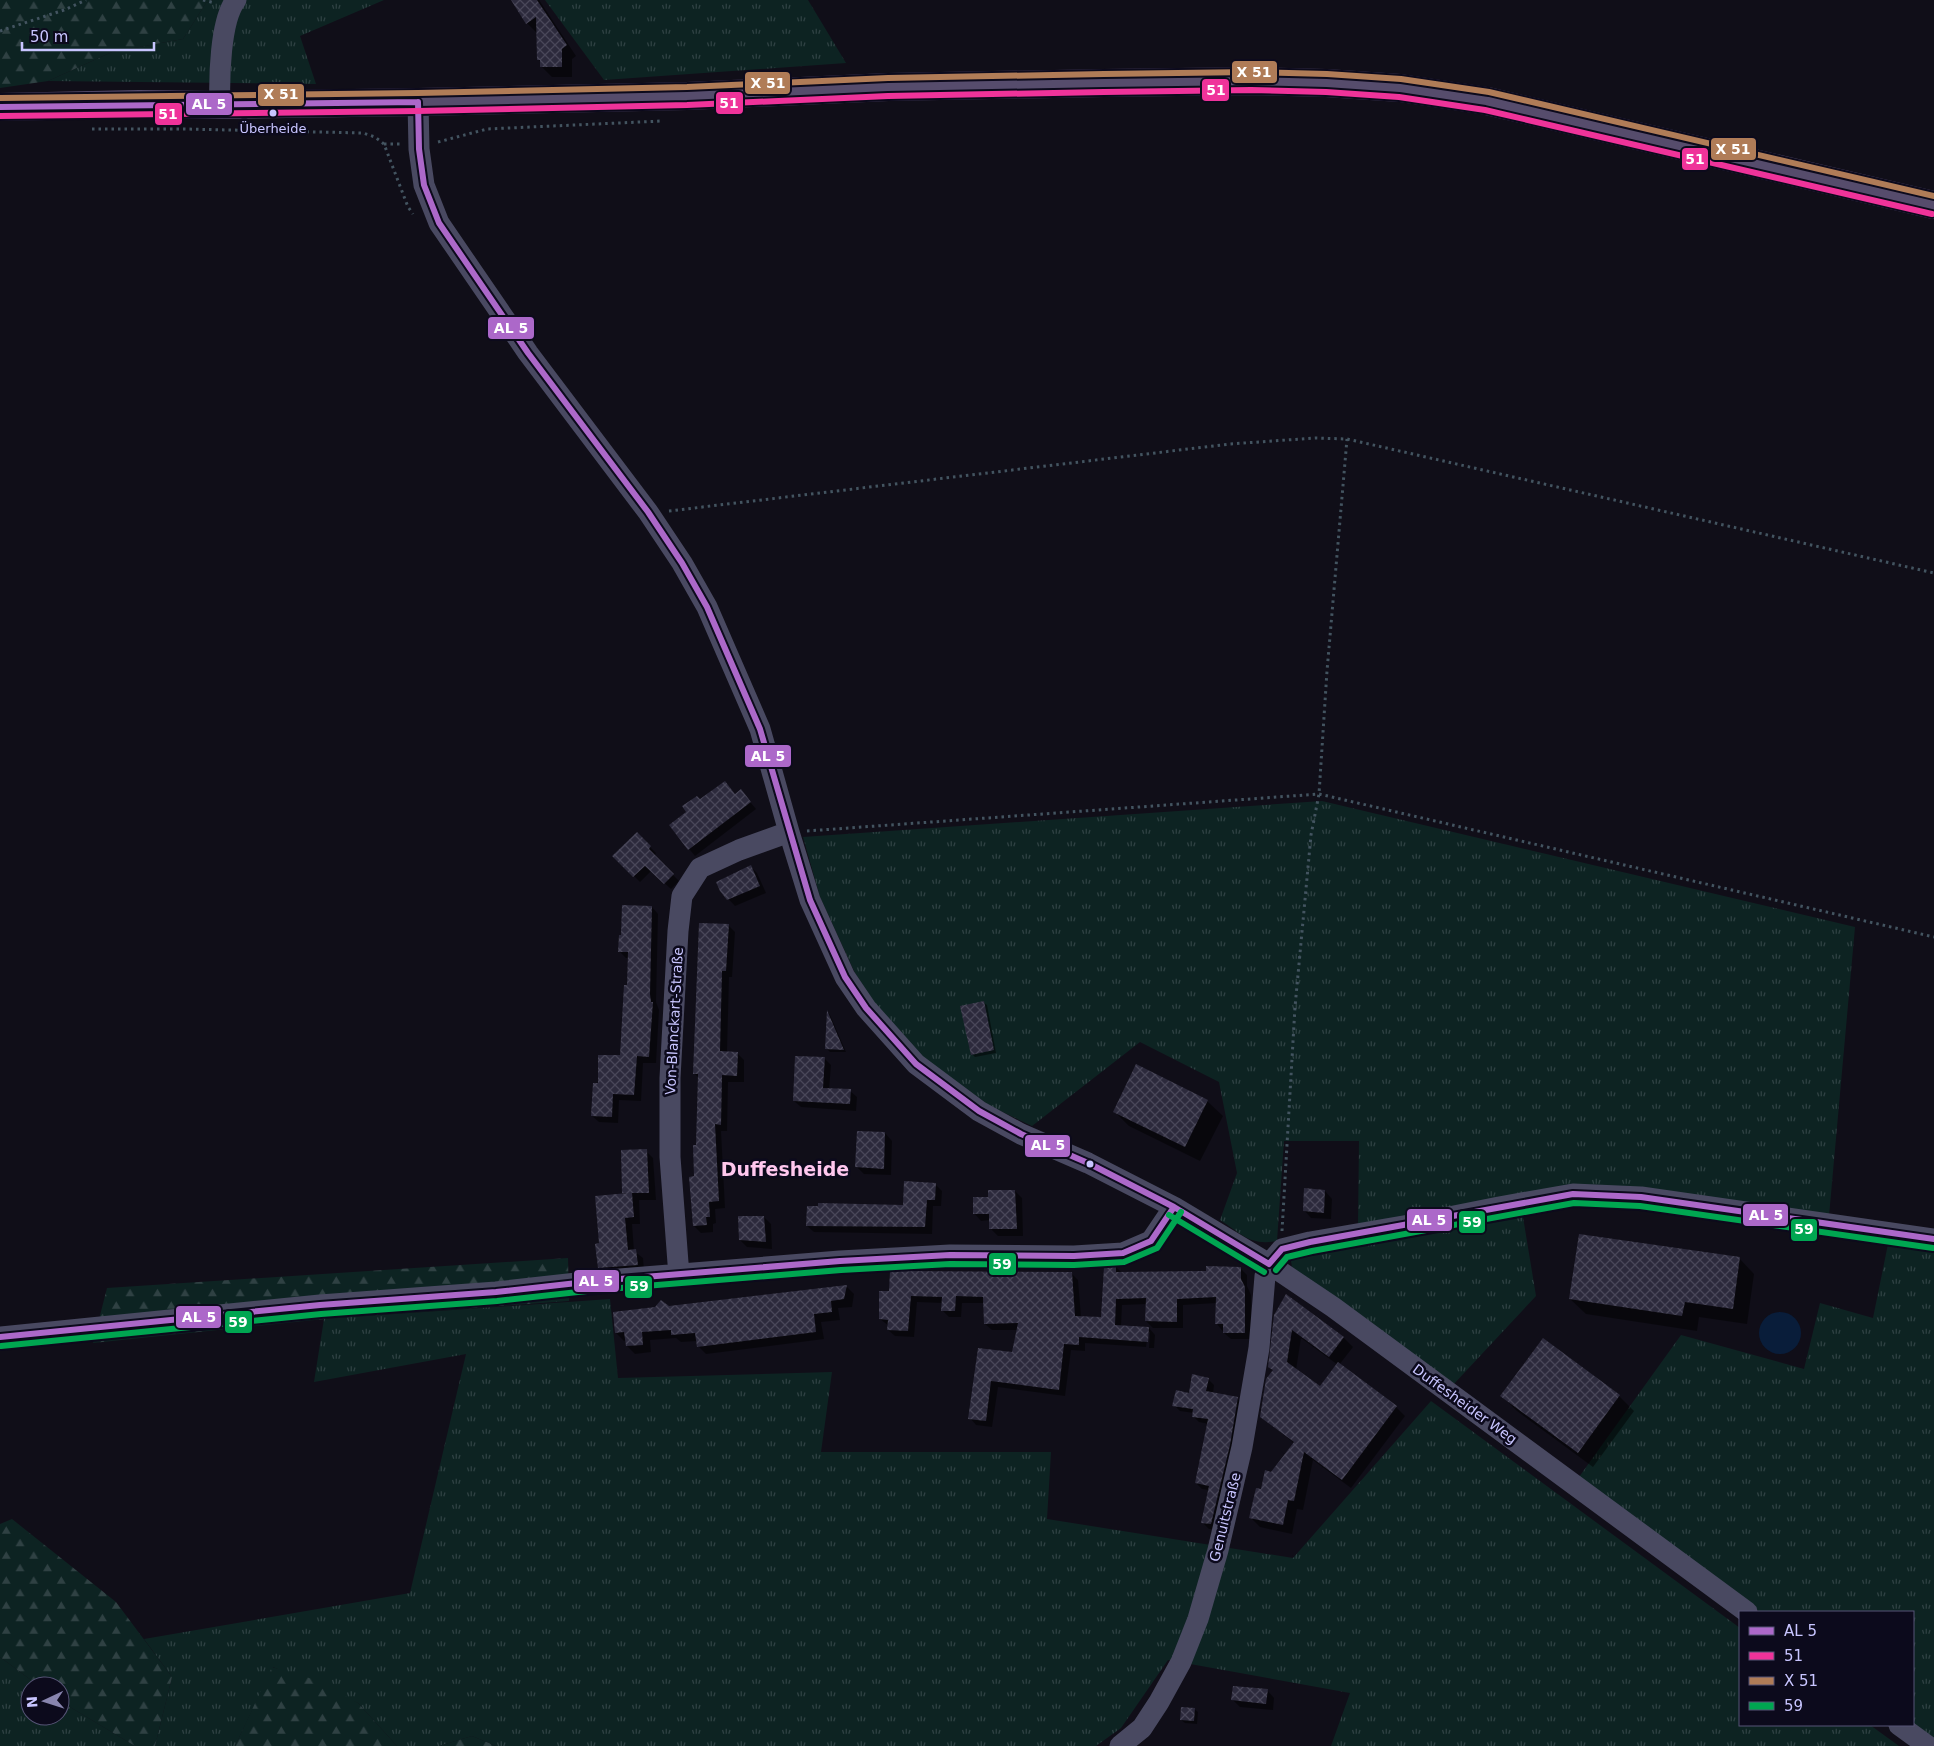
<svg xmlns="http://www.w3.org/2000/svg" width="1934" height="1746" viewBox="0 0 1934 1746" font-family="'DejaVu Sans',sans-serif">
<style>
.grass{fill:url(#grass-tufts)}
.forest{fill:url(#forest-firs)}
.water{fill:#091d3a}
.shadow{fill:#0007;fill-rule:evenodd}
.building{fill:url(#building-cross-hatch)}
.lines{fill:none;stroke-linecap:round;stroke-linejoin:round}
.path{stroke:#435460;stroke-width:3;stroke-dasharray:2.5 4;stroke-linecap:butt}
.minor{stroke:#494961;stroke-width:21}
.major{stroke:#564c6c;stroke-width:28}
.bus-1-casing{stroke:#0c0a1c;stroke-width:10}
.bus-2-casing{stroke:#0c0a1c;stroke-width:10}
.bus-3-casing{stroke:#0c0a1c;stroke-width:10}
.bus-4-casing{stroke:#0c0a1c;stroke-width:10}
.bus-1{stroke:#ac68c9;stroke-width:6}
.bus-2{stroke:#ef339a;stroke-width:6}
.bus-3{stroke:#b07c57;stroke-width:6}
.bus-4{stroke:#00a651;stroke-width:6}
.bus-dot{fill:#c8c5ff;stroke:#0c0a1c;stroke-width:2}
.labels{text-anchor:middle;stroke-width:5;stroke-linejoin:round;paint-order:stroke}
.bus-label{font-size:13px;fill:#c8c5ff;stroke:#0c0a1c}
.street-label{font-size:14px;fill:#c8c5ff;stroke:#0c0a1c}
.district-label{font-size:19px;font-weight:bold;fill:#ffc7ee;stroke:#0c0a1c}
.line-badge{stroke:#0c0a1c;stroke-width:2}
.badge-label{font-size:14px;text-anchor:middle;font-weight:bold;fill:#fff}
</style>
<defs>
<pattern id="grass-tufts" width="24" height="20" patternUnits="userSpaceOnUse" patternTransform="scale(1.25)"><rect width="24" height="20" fill="#0d2322"/><path d="M3 7l-1-3M5 7V3M7 7l1-3M15 17l-1-3M17 17v-4M19 17l1-3" fill="none" stroke="#2f4143"/></pattern>
<pattern id="forest-firs" width="22" height="20" patternUnits="userSpaceOnUse" patternTransform="scale(1.25)"><rect width="22" height="20" fill="#0d2322"/><path d="M5 1l3.5 6h-7zM16 11l3.5 6h-7z" fill="#2f4143"/></pattern>
<pattern id="building-cross-hatch" width="8" height="8" patternUnits="userSpaceOnUse" patternTransform="scale(1.25)"><rect width="8" height="8" fill="#2c2a3c"/><path d="M0 0l8 8M0 8l8-8" fill="none" stroke="#494759"/></pattern>
</defs>
<rect width="100%" height="100%" fill="#100e18"/>
<path class="grass" d="M213 0H384L300 36 316 84 48 81 112 52 183 39 206 3Z
M545 0H808L846 63 604 80Z
M1322 801 1855 927 1829 1216 1643 1187 1358 1226 1359 1141H1284L1277 1241C1250 1246 1242 1234 1220 1220L1237 1173 1219 1082 1140 1042 1032 1126 990 1106 921 1056 875 1004 855 973 820 897 803 837Z
M1522 1211 1536 1296 1452 1386 1292 1267 1291 1261 1295 1253Z
M1888 1244 1934 1247V1740L1913 1724V1612H1760L1579 1477 1681 1335 1804 1369 1820 1303 1873 1318Z
M610 1299 618 1378 832 1372 821 1452H1051L1047 1519 1293 1558 1431 1401 1740 1628V1725H1870L1899 1746H1331L1350 1693 1168 1660 1121 1728 1096 1746H496L472 1736 439 1746H397L358 1703 273 1667 235 1746H155L172 1677 144 1639 410 1593 466 1354 314 1382 324 1319Z
M0 1657 39 1686H30V1716H60V1701L135 1746H0Z"/>
<path class="forest" d="M0 0H213L206 3 183 39 112 52 48 81 0 88Z
M568 1258 569 1301 324 1319 93 1343 107 1288Z
M12 1519 116 1602 172 1677 155 1746H135L60 1701V1686H39L0 1657V1524Z
M272 1667 316 1680 358 1703 397 1746H235Z
M472 1736 496 1746H439Z"/>
<path class="water" d="M1759 1333a21 21 0 1 1 42 0a21 21 0 1 1-42 0Z"/>
<path class="shadow" d="M512 0H539L576 56 572 59V77H552L542 67V63L538 59V34L527 23Z
M725 782 736 795 741 791 756 809 695 856 670 826Z
M637 834 656 853 654 856 679 881 671 889 651 871 640 882 614 856Z
M751 867 757 873 766 893 735 906 721 891Z
M652 907 658 914 656 1002 659 1010 656 1063H643L641 1101 619 1100 618 1123 599 1122 592 1116 599 1084 621 1057 629 987V958H626L619 951 622 936Z
M728 925 735 932 732 977H729L727 1052 737 1053 744 1060V1082H728L727 1131H721L725 1208 715 1209 716 1223 713 1224V1232L701 1233 694 1226 699 1078 694 1073Z
M983 1002 987 1005 996 1053 975 1057 972 1054Z
M828 1013 830 1015 846 1052H830L826 1048Z
M824 1058 831 1065 829 1090 850 1091 857 1097 856 1111 801 1107 794 1101Z
M1207 1101 1223 1116 1200 1161 1129 1126 1114 1111Z
M885 1133 892 1141 891 1175 864 1174 857 1167Z
M646 1151 653 1158 656 1200H639L640 1224H632L634 1251 643 1258 644 1271 606 1275 599 1268 600 1244 625 1195 623 1193Z
M935 1184 942 1191 941 1206H933L932 1234 814 1232 807 1226 904 1207Z
M1015 1191 1022 1198 1023 1236H998L991 1229 990 1220 981 1221 974 1213 989 1198Z
M1325 1191 1332 1199 1331 1219 1311 1218 1304 1210Z
M764 1217 771 1224 772 1249 747 1247 740 1240Z
M1739 1258 1754 1274 1747 1324 1699 1317 1697 1331 1586 1314 1570 1299Z
M1116 1267 1122 1273 1207 1272 1240 1268 1247 1275V1286L1251 1295V1339H1231L1224 1333 1217 1324V1303L1183 1305V1328H1153L1146 1321 1147 1304 1122 1305 1121 1326 1149 1328 1155 1335 1154 1348H1149L1150 1332H1148L1146 1347 1085 1343V1351L1071 1350 1065 1396 998 1387 992 1427 976 1425 970 1418 979 1349 1013 1353 1018 1330H992L985 1324 984 1303H962L961 1317H949L942 1310V1303L917 1302 914 1337 895 1336 888 1330 889 1326 880 1319 881 1292 1072 1274 1078 1280 1081 1317 1102 1318Z
M846 1286 854 1294 852 1307 838 1308 840 1320 821 1322 824 1339 706 1354 698 1346 697 1341 681 1342 676 1338 650 1340 651 1352 635 1354 627 1346 626 1340 624 1341 616 1333 669 1307Z
M1286 1296 1344 1338 1353 1347 1339 1365 1396 1407 1405 1416 1351 1488 1313 1460 1303 1510 1297 1509 1292 1534 1260 1527 1251 1518 1272 1473 1294 1443 1261 1416 1274 1371ZM1301 1338 1338 1365 1320 1388 1296 1370Z
M1208 1379 1214 1385 1213 1394 1237 1398 1243 1404 1217 1529H1209L1203 1523 1209 1490 1202 1489 1196 1483 1209 1424 1199 1422 1193 1416 1194 1413 1180 1411 1174 1405Z
M1502 1396H1619L1634 1411 1593 1467 1517 1411Z
M1267 1690 1274 1698 1273 1710 1240 1707 1233 1700Z
M1194 1709 1198 1712 1197 1724 1185 1723 1181 1720Z"/>
<path class="building" d="M511 0H537L567 45 562 49V67H540V60H537L536 17 526 24Z
M725 781 735 794 741 789 751 802 688 850 669 825 686 812 682 806 697 796 700 799Z
M637 832 651 846 649 849 674 874 664 884 645 866 633 877 612 856Z
M751 865 760 886 727 900 720 891 716 882Z
M622 905 652 906 650 994 651 1002H653L649 1057 637 1056 634 1095 613 1094 612 1117 591 1116 593 1083H598V1055H620L624 985H627L628 952H618L619 935H621Z
M699 923 729 924 726 971H722L720 1051 738 1052 737 1076 722 1075 721 1125 715 1124 719 1201 709 1202 710 1217H706L707 1225 693 1226 689 1177 694 1176 693 1145H696L698 1074H693Z
M984 1001 994 1050 971 1055 960 1006Z
M827 1010 844 1050 825 1049Z
M795 1056 825 1057 823 1088 851 1089 850 1104 793 1101Z
M1136 1064 1208 1100 1185 1147 1113 1112Z
M857 1131 885 1132 884 1169 855 1167Z
M647 1149 649 1193H632L634 1217 625 1218 628 1250 636 1249 638 1265 598 1268 595 1244 599 1243 595 1196 628 1193H622L621 1150Z
M904 1181 936 1183 935 1200H927L925 1227 806 1226 807 1206H818V1203L903 1205Z
M1304 1188 1325 1190 1324 1213 1303 1211Z
M988 1190H1015L1017 1229H989V1214H973V1197H988Z
M738 1216H764L766 1242 739 1240Z
M1579 1234 1740 1257 1733 1309 1685 1302 1682 1316 1569 1299Z
M1116 1266V1272L1206 1271V1266L1241 1267V1279L1245 1287V1333H1223V1324H1215L1216 1297 1177 1299V1322L1145 1321 1146 1298 1116 1299 1115 1325 1149 1327 1148 1342 1079 1337V1345L1064 1344 1059 1390 991 1381 986 1421 968 1419 978 1348 1012 1352 1018 1323 984 1324 983 1297 956 1296 955 1311H941L942 1297 911 1296 908 1331 887 1330 888 1320 879 1319V1291H889L890 1271H893L1072 1272 1075 1316 1101 1317 1104 1267Z
M847 1285 844 1299 831 1301 832 1312 814 1314 816 1332 697 1347 695 1333 671 1335V1330L642 1332 643 1345 626 1346 624 1332 615 1333 613 1312 655 1307 661 1300 669 1306Z
M1286 1294 1344 1337 1329 1357 1292 1330 1287 1362 1320 1386 1338 1362 1397 1406 1342 1480 1304 1452 1294 1501 1288 1500 1283 1525 1249 1518 1256 1488 1261 1489 1265 1470 1271 1472 1294 1442 1260 1417 1266 1379 1273 1370 1268 1367 1274 1315Z
M1543 1338 1620 1395 1578 1453 1500 1396Z
M1192 1374 1209 1378 1206 1391 1238 1397 1230 1445 1211 1524 1201 1523 1209 1486 1195 1483 1208 1419 1192 1417 1193 1409 1172 1406 1176 1390 1189 1393Z
M1233 1686 1268 1689 1266 1704 1231 1700Z
M1181 1707 1195 1708 1194 1721 1180 1720Z"/>
<g class="lines">
<path class="path" d="M203 0 215 3
M0 31 64 10 86 0
M92 129H185L363 133 375 137 384 144 408 207 413 214
M438 142 487 129 662 121
M384 144H401
M669 511 1230 444 1315 438 1347 439 1934 573
M807 831 1319 794 1934 937
M1282 1231 1295 1007 1311 835 1319 794 1327 671 1347 439"/>
<path class="minor" d="M418 102 419 149 424 185 439 223 528 353 648 512 682 563 707 607 760 729 789 832 810 900 845 977 866 1008 916 1064 979 1111 1021 1134 1088 1163 1174 1207 1269 1264 1333 1307 1747 1612
M220 105C219 79 220 20 236 0
M679 1276 670 1157V1078L678 931 682 896 700 868 739 850 789 832
M0 1337 320 1305 496 1292 595 1281 840 1261 950 1255 1074 1256 1123 1253 1151 1241 1174 1207
M1899 1725 1928 1746
M1120 1746 1142 1728 1159 1702 1181 1662 1198 1619 1218 1550 1242 1447 1259 1348 1265 1276 1269 1264 1282 1249 1310 1242 1409 1225 1499 1207 1573 1194 1641 1197 1934 1239"/>
<path class="major" d="M0 107 139 104 220 105 418 102 687 96 888 87 1104 83 1251 81 1326 83 1400 88 1487 101 1934 205"/>
<g class="bus-1-casing">
<path id="bus-1" d="M418 102 419 149 424 185 439 223 528 353 648 512 682 563 707 607 760 729 810 900 845 977 866 1008 916 1064 979 1111 1021 1134 1088 1163 1174 1207 1269 1264
M0 107 418 102
M1269 1264 1282 1249 1310 1242 1573 1194 1641 1197 1934 1239
M0 1337 320 1305 496 1292 595 1281 840 1261 950 1255 1074 1256 1123 1253 1151 1241 1174 1207"/>
</g>
<g class="bus-2-casing">
<path id="bus-2" d="M0 116 418 111 687 105 888 96 1104 92 1251 90 1326 92 1399 97 1485 110 1932 214"/>
</g>
<g class="bus-3-casing">
<path id="bus-3" d="M0 98 418 93 687 87 888 78 1104 74 1251 72 1327 74 1401 79 1489 92 1934 196"/>
</g>
<g class="bus-4-casing">
<path id="bus-4" d="M1169 1215 1264 1272
M1276 1270 1287 1257 1312 1251 1574 1203 1640 1206 1933 1248
M1 1346 321 1314 497 1301 596 1290 841 1270 950 1264 1074 1265 1124 1262 1157 1248 1181 1212"/>
</g>
<use href="#bus-1" class="bus-1"/>
<use href="#bus-2" class="bus-2"/>
<use href="#bus-3" class="bus-3"/>
<use href="#bus-4" class="bus-4"/>
</g>
<g class="bus-dot">
<circle cx="273" cy="113" r="4.5"/>
<circle cx="1090" cy="1164" r="4.5"/>
</g>
<g class="labels">
<g class="bus-label">
<text x="273" y="133">Überheide</text>
</g>
<g class="street-label">
<text transform="translate(674 1021) rotate(-87)" y="5">Von-Blanckart-Straße</text>
<text transform="translate(1465 1404) rotate(36)" y="5">Duffesheider Weg</text>
<text transform="translate(1225 1517) rotate(-76)" y="5">Genuitstraße</text>
</g>
<g class="district-label">
<text x="785" y="1176">Duffesheide</text>
</g>
</g>
<g class="line-badge">
<rect x="1231" y="60" width="47" height="24" rx="5" fill="#b07c57"/>
<rect x="744" y="71" width="47" height="24" rx="5" fill="#b07c57"/>
<rect x="1201" y="78" width="29" height="24" rx="5" fill="#ef339a"/>
<rect x="257" y="83" width="48" height="24" rx="5" fill="#b07c57"/>
<rect x="715" y="91" width="29" height="24" rx="5" fill="#ef339a"/>
<rect x="185" y="92" width="48" height="24" rx="5" fill="#ac68c9"/>
<rect x="154" y="102" width="29" height="24" rx="5" fill="#ef339a"/>
<rect x="1710" y="137" width="47" height="24" rx="5" fill="#b07c57"/>
<rect x="1681" y="147" width="28" height="24" rx="5" fill="#ef339a"/>
<rect x="487" y="316" width="48" height="24" rx="5" fill="#ac68c9"/>
<rect x="744" y="744" width="48" height="24" rx="5" fill="#ac68c9"/>
<rect x="1024" y="1134" width="47" height="24" rx="5" fill="#ac68c9"/>
<rect x="1742" y="1203" width="47" height="24" rx="5" fill="#ac68c9"/>
<rect x="1406" y="1208" width="47" height="24" rx="5" fill="#ac68c9"/>
<rect x="1458" y="1210" width="28" height="24" rx="5" fill="#00a651"/>
<rect x="1790" y="1218" width="28" height="24" rx="5" fill="#00a651"/>
<rect x="988" y="1252" width="29" height="24" rx="5" fill="#00a651"/>
<rect x="573" y="1269" width="47" height="24" rx="5" fill="#ac68c9"/>
<rect x="624" y="1275" width="29" height="24" rx="5" fill="#00a651"/>
<rect x="175" y="1305" width="47" height="24" rx="5" fill="#ac68c9"/>
<rect x="224" y="1310" width="29" height="24" rx="5" fill="#00a651"/>
</g>
<g class="badge-label">
<text x="1254" y="77">X 51</text>
<text x="768" y="88">X 51</text>
<text x="1216" y="95">51</text>
<text x="281" y="99">X 51</text>
<text x="729" y="108">51</text>
<text x="209" y="109">AL 5</text>
<text x="168" y="119">51</text>
<text x="1733" y="154">X 51</text>
<text x="1695" y="164">51</text>
<text x="511" y="333">AL 5</text>
<text x="768" y="761">AL 5</text>
<text x="1048" y="1150">AL 5</text>
<text x="1766" y="1220">AL 5</text>
<text x="1429" y="1225">AL 5</text>
<text x="1472" y="1227">59</text>
<text x="1804" y="1234">59</text>
<text x="1002" y="1269">59</text>
<text x="596" y="1286">AL 5</text>
<text x="639" y="1291">59</text>
<text x="199" y="1322">AL 5</text>
<text x="238" y="1327">59</text>
</g>
<rect x="1739" y="1611" width="175" height="115" fill="#0c0a1c" stroke="#575577"/>
<rect x="1749" y="1627" width="25" height="8" fill="#ac68c9" stroke="#575577"/>
<text x="1784" y="1636" font-size="15" fill="#c8c5ff">AL 5</text>
<rect x="1749" y="1652" width="25" height="8" fill="#ef339a" stroke="#575577"/>
<text x="1784" y="1661" font-size="15" fill="#c8c5ff">51</text>
<rect x="1749" y="1677" width="25" height="8" fill="#b07c57" stroke="#575577"/>
<text x="1784" y="1686" font-size="15" fill="#c8c5ff">X 51</text>
<rect x="1749" y="1702" width="25" height="8" fill="#00a651" stroke="#575577"/>
<text x="1784" y="1711" font-size="15" fill="#c8c5ff">59</text>
<g transform="translate(45 1701) rotate(266)"><circle r="24" fill="#0c0a1c" stroke="#575577"/>
<path d="M0-4L9 19L0 12L-9 19Z" fill="#8885ae"/>
<text y="-8" font-size="14" font-weight="bold" text-anchor="middle" fill="#c8c5ff">N</text>
</g>
<path d="M22 42v8h132v-8" fill="none" stroke="#c8c5ff" stroke-width="2.5"/>
<text x="30" y="42" font-size="15" fill="#c8c5ff" stroke="#0c0a1c" stroke-width="4" paint-order="stroke">50 m</text>
</svg>
